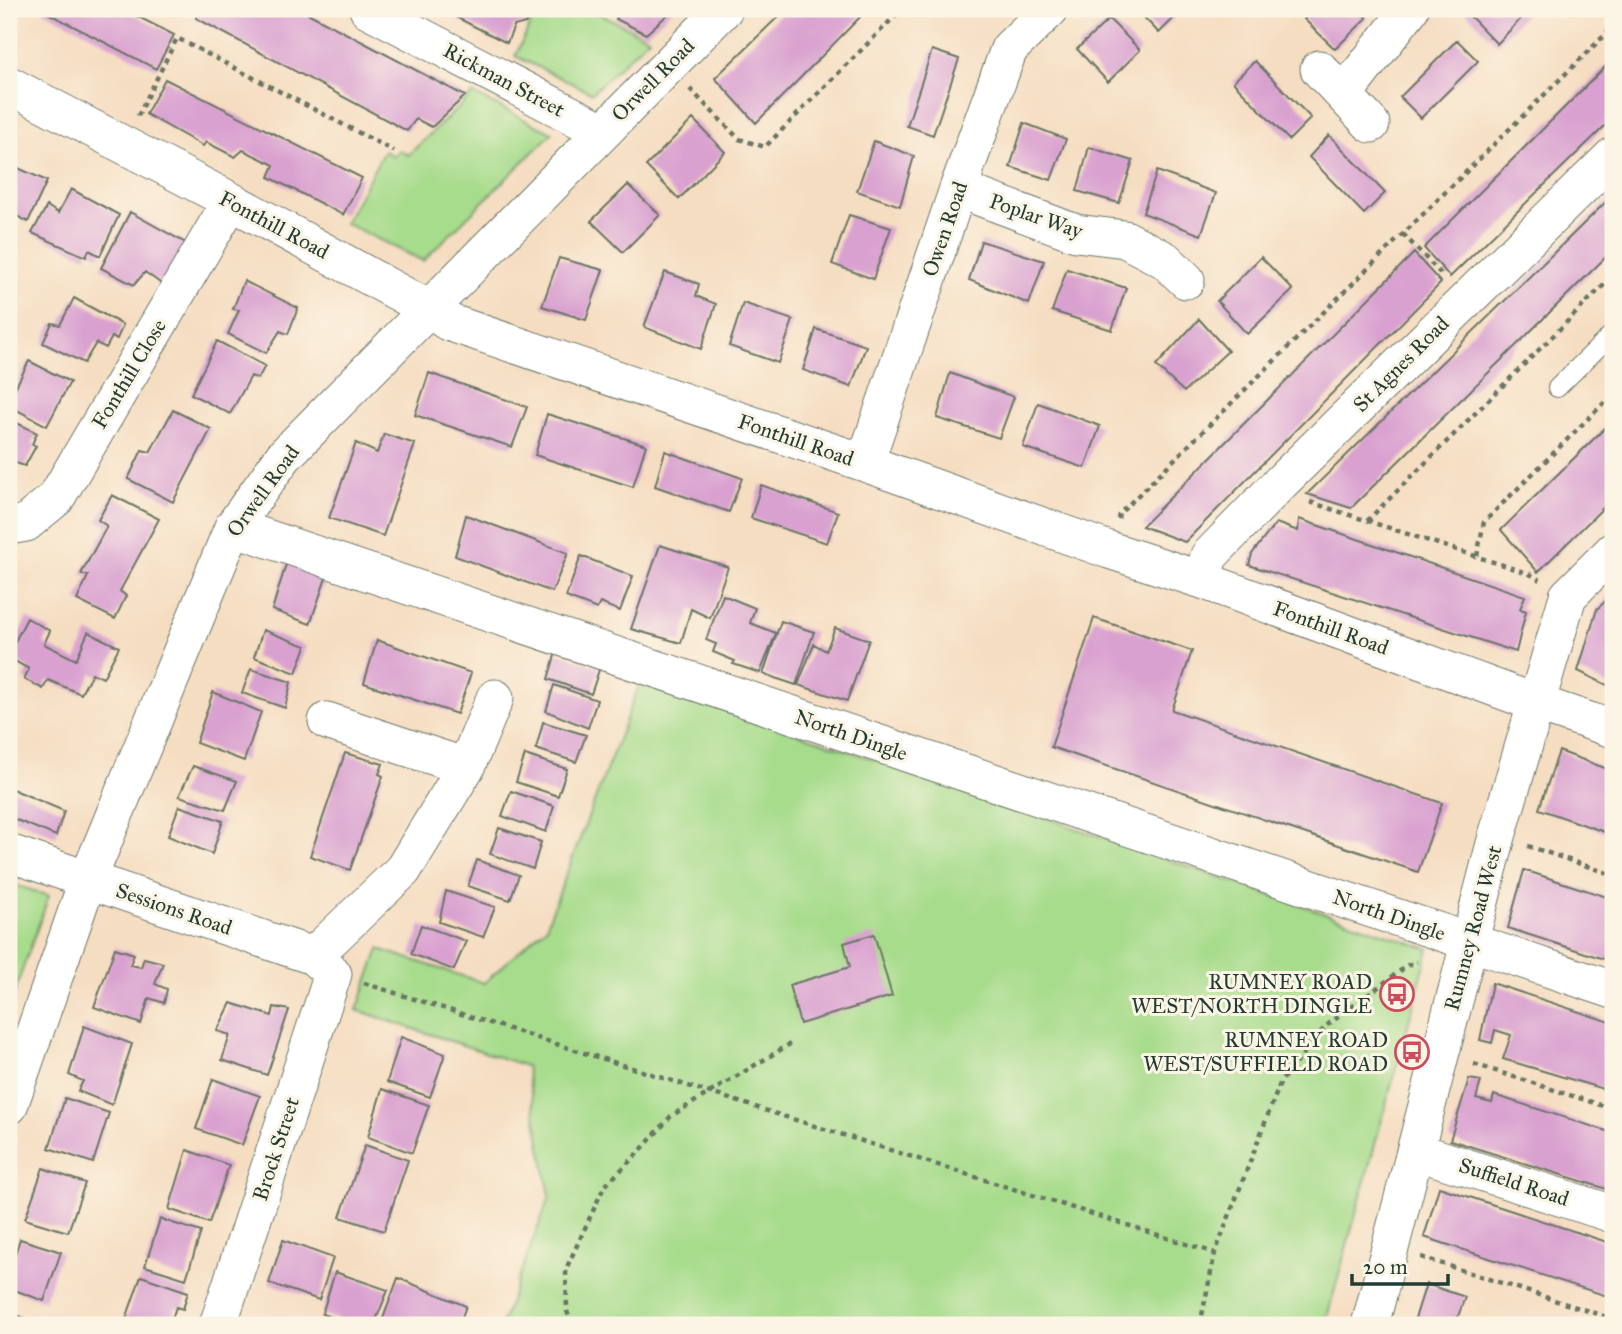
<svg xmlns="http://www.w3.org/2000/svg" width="1622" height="1334" viewBox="0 0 1622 1334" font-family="'IM FELL Great Primer',serif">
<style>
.green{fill:#a7dc8c;stroke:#638c60;stroke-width:2}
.building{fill:#d9a1d0}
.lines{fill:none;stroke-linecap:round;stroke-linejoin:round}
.service-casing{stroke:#6a7565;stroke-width:20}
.minor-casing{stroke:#6a7565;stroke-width:39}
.path{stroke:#6a7565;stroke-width:4.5;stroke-dasharray:5 5;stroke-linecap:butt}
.service{stroke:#fff;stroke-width:18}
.minor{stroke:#fff;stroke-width:37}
.labels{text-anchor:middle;stroke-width:6;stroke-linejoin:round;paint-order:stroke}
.street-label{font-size:21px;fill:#1f3d34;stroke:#fcf5e5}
.poi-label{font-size:21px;fill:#1f3d34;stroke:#fcf5e5;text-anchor:end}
</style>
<rect width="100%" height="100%" fill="#fcf5e5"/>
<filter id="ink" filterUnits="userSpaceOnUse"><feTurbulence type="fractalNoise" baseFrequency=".0143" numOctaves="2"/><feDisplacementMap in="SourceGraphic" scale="14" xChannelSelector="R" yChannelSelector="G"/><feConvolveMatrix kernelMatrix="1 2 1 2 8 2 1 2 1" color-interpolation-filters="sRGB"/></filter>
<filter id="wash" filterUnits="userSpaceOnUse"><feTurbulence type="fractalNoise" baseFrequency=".00686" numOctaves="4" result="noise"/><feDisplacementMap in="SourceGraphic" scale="28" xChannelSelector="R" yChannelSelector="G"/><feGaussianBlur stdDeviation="1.57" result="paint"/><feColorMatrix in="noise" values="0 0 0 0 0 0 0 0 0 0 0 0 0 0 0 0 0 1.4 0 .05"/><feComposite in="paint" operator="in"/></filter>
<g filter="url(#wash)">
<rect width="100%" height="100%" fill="#f5ddc1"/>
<path class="green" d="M538 9H590L649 38 592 93 515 56Z
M473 94 552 133 423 261 345 223 384 151 394 156 399 150 408 155Z
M641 680 1429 949 1325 1325H501L550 1196 526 1066 357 1010 379 949 484 983 546 927Z
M9 883 49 896 9 1007Z"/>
<g id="blocks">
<path class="building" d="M40 9H123L174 35 156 69Z
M200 9H300L465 96 432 127 416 119 407 131 196 18Z
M440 9H534L526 23 514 26 507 43Z
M621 9H674L646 34 616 19Z
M786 9H868L756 123 715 78Z
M1136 9H1183L1159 33Z
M1314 9H1358L1367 18 1335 49 1304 19Z
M1468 9H1530L1497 44 1465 11Z
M1109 19 1140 50 1108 82 1077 49Z
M1457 40 1478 61 1421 118 1400 97Z
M932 50 959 59 933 135 907 126Z
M1613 59V118L1450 277 1424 248Z
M1255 61 1311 118 1289 140 1233 82Z
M165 79 362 178 343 215 269 177 274 165 243 150 235 157 206 142 203 146 146 114Z
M693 119 725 152 679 199 646 166Z
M1024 123 1066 139 1051 180 1010 167Z
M1329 135 1385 193 1364 214 1309 157Z
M874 141 914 156 900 206 857 191Z
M1089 147 1133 161 1119 203 1077 191Z
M9 164 47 181 28 222 9 212Z
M1157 171 1216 193 1201 235 1143 213Z
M628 185 660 215 623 252 591 221Z
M71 189 119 215 100 256 89 250 86 257 32 233 47 206 58 213Z
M1613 195V250L1351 508 1307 494Z
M130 212 189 245 167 288 145 272 134 285 101 268Z
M849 215 891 228 873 279 832 264Z
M981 241 1044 261 1029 304 969 280Z
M1414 253 1441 283 1185 542 1142 526Z
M1261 257 1293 290 1247 334 1217 301Z
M559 258 603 270 586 320 542 306Z
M1067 269 1126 288 1112 330 1052 311Z
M665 272 699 284 696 296 716 304 701 349 644 327Z
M244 281 298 308 288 334 280 331 266 353 228 334 239 310 233 309Z
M74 298 123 325 117 339 112 337 106 348 96 343 84 363 43 343 52 323 60 325Z
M743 303 793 320 778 363 729 346Z
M1199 319 1228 351 1184 392 1156 366Z
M816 329 866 346 851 387 803 370Z
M217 341 265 366 258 379 251 376 230 414 191 394Z
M29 361 70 382 47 426 9 406V400Z
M429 373 527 407 512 447 415 415Z
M950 373 1014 397 999 438 937 418Z
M1038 403 1100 426 1085 468 1023 447Z
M173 410 211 429 173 502 128 479 142 450 150 452Z
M547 414 646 445 633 487 535 455Z
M9 419 37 433 32 444 36 446 25 466 13 462 9 470Z
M1613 420V498L1538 572 1501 530Z
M384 434 415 444 383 536 329 518 356 443 377 453Z
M665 451 742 478 729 512 655 486Z
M761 485 838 512 827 543 751 518Z
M112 495 159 519 120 591 126 596 115 619 77 600 88 576 81 574 107 526 98 520Z
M466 515 568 553 552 592 455 556Z
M1299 519 1525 596 1520 609 1526 611 1516 652 1249 565 1252 554 1276 523 1298 531Z
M660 545 728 567 710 618 691 609 681 643 631 629Z
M581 556 633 576 620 611 600 603 597 609 566 597Z
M287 561 327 575 310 624 272 610Z
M1613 594V688L1578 671 1597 609Z
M723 595 755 608 750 623 776 633 760 673 733 664 735 661 713 652 716 644 706 640Z
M27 618 50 631 44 644 76 660 88 632 119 647 103 678 92 673 81 694 48 680 43 689 24 679 29 669 9 658V653Z
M1094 618 1192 651 1172 710 1442 803 1418 872 1051 747Z
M781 621 814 632 796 685 763 674Z
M835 628 869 640 847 701 798 685 814 644 826 651Z
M263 630 306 646 296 673 254 657Z
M377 640 471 673 457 714 364 683Z
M556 652 600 667 591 694 548 679Z
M251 669 291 682 285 708 242 693Z
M554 685 597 700 588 728 546 711Z
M213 692 261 712 244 761 196 743Z
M543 722 586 735 576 762 536 749Z
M1559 751 1613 771V835L1539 809Z
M345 753 383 764 379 774 383 776 350 870 310 856Z
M525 755 567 769 558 796 516 782Z
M193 766 237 781 225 810 179 796Z
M12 789 64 811 56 836 9 817V799Z
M511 791 554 806 546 832 502 816Z
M179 806 223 821 212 854 168 836Z
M499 828 541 842 533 869 490 854Z
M477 860 519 875 510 900 468 886Z
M1524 870 1613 899V962L1508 928Z
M446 891 495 907 483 937 439 922Z
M421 925 466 941 454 970 411 954Z
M874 934 892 996 800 1024 789 985 850 967 844 943Z
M115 948 134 954 130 965 141 967 144 958 163 963 155 984 167 989 164 1003 149 998 141 1024 94 1007Z
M1492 983 1613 1023V1092L1503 1059 1511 1035 1495 1030 1492 1043 1480 1040Z
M231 1003 272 1016 274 1007 289 1010 267 1075 222 1060 230 1035 217 1031Z
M84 1026 132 1044 112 1105 78 1091 83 1081 69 1075Z
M401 1037 445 1054 430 1097 387 1082Z
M213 1079 260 1096 242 1145 196 1129Z
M1469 1079 1481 1081 1476 1099 1492 1103 1494 1095 1613 1133V1191L1450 1140Z
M382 1089 429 1105 412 1153 368 1137Z
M65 1098 109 1113 93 1163 49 1148Z
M365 1145 408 1160 384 1231 340 1217Z
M187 1150 229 1165 209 1223 169 1209Z
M43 1168 85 1183 68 1232 25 1219Z
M1439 1187 1613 1244V1298L1424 1237Z
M160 1219 201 1232 186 1279 145 1266Z
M20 1239 61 1252 44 1301 9 1288V1273Z
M283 1240 333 1258 319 1300 269 1283Z
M335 1272 388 1290 374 1325H355L322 1314Z
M141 1276 188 1292 183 1309 176 1307 170 1325H124Z
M398 1278 466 1306 459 1325 381 1324Z
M1426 1284 1465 1297 1455 1325H1413Z
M9 1312 34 1322 32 1325H9Z"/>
</g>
</g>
<g filter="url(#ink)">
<use href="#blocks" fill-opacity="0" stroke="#6a7565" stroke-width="2"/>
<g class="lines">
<g class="service-casing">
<path id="service" d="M1557 388 1613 333"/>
</g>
<g class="minor-casing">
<path id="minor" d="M368 9 602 131
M1319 69 1371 124
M9 85 231 201 427 308 448 322 865 463 1109 550 1202 580 1536 703 1613 729
M1344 94 1410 9
M958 189 1076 233 1125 239 1165 260 1186 280
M865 463 958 189 1009 49 1050 9
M9 526 26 523 56 498 231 201
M233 527 1613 990
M1202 580 1209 556 1281 482 1613 156
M327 721 466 767
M9 853 313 956 333 974 218 1325
M313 956 403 870 466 767 495 698
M9 1106 88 879 233 527 284 456 724 9
M1415 1151 1613 1214
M1370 1325 1497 836 1568 596 1613 551"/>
</g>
<path class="path" d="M595 9 599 11 601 9
M690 89 739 139 765 147 902 9
M138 116 177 38 394 151
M1403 234 1444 277
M1310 502 1530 574 1540 580
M1118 519 1119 514 1613 27
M1367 521 1613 276
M1477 556 1484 522 1613 394
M1528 846 1613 875
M364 983 1215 1253
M1474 1064 1613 1109
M1421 1257 1613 1319
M572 1325 567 1311 566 1269 604 1187 640 1151 671 1116 790 1044
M1200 1325 1215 1253 1281 1081 1326 1026 1408 965 1417 962"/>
<use href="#service" class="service"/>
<use href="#minor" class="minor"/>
</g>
</g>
<defs>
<g id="bus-ring" transform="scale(1.75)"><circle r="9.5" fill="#fcf5e5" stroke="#d1495b" stroke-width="1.5"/><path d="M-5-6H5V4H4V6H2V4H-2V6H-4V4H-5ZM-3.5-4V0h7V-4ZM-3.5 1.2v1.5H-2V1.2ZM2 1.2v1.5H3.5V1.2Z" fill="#d1495b"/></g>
</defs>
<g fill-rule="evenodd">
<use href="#bus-ring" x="1397" y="994"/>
<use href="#bus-ring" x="1412" y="1052"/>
</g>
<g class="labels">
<g class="street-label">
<text transform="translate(504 80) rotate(28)" y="7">Rickman Street</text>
<text transform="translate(653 80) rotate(-45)" y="7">Orwell Road</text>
<text transform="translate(1036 216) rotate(19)" y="7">Poplar Way</text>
<text transform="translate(274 225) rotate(28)" y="7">Fonthill Road</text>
<text transform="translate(945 229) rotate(-71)" y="7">Owen Road</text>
<text transform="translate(1401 364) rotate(-45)" y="7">St Agnes Road</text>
<text transform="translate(129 374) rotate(-59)" y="7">Fonthill Close</text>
<text transform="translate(796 440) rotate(19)" y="7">Fonthill Road</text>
<text transform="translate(263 491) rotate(-54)" y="7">Orwell Road</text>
<text transform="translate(1331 628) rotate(20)" y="7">Fonthill Road</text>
<text transform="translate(851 735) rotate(19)" y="7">North Dingle</text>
<text transform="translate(174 909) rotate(19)" y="7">Sessions Road</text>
<text transform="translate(1389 915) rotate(19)" y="7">North Dingle</text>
<text transform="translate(1473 928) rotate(-75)" y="7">Rumney Road West</text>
<text transform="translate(276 1149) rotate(-72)" y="7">Brock Street</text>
<text transform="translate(1514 1182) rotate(18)" y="7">Suffield Road</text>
</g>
<g class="poi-label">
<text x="1372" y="989">RUMNEY ROAD<tspan x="1372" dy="24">WEST/NORTH DINGLE</tspan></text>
<text x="1388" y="1047">RUMNEY ROAD<tspan x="1388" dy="24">WEST/SUFFIELD ROAD</tspan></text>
</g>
</g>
<rect width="1622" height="1334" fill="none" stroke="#fcf5e5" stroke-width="35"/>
<path d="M1352 1274v10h96v-10" fill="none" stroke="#1f3d34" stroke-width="3.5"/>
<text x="1363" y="1274" font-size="21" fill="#1f3d34" stroke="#fcf5e5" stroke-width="5" paint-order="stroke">20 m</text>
</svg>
